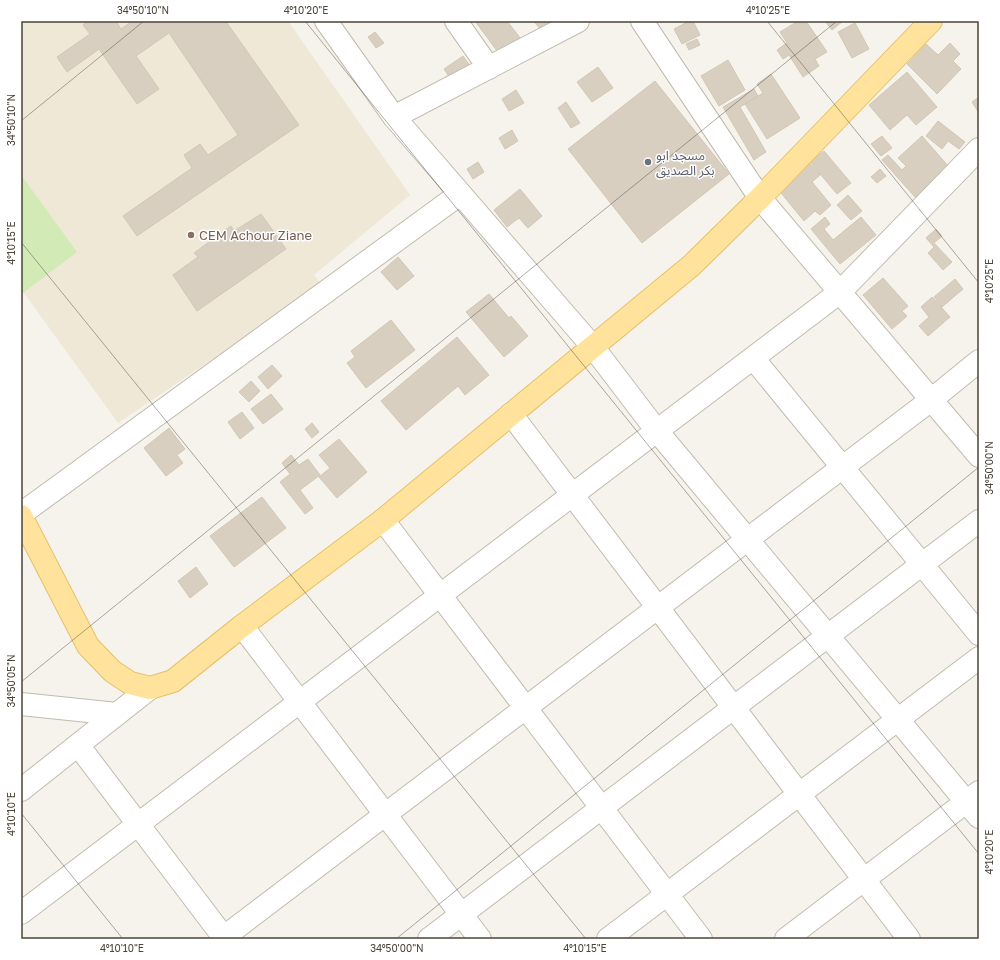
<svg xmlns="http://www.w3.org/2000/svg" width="1000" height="960" viewBox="0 0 1000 960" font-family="'Golos Text','Noto Sans Arabic',sans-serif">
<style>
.education{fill:#efe8d6}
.green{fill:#d2eab5}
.building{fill:#d8cfc1;stroke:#d3c7b4}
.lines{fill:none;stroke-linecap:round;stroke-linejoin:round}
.minor-casing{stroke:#c2bbae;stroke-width:24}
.major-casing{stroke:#e6c16a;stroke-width:24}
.minor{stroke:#fff;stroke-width:22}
.major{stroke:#ffe39c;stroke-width:22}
.ticks{fill:none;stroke:#4b4439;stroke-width:1;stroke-opacity:0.45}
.worship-dot{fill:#6b7280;stroke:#fff;stroke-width:1.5}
.education-dot{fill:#8d6e63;stroke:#fff;stroke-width:1.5}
.labels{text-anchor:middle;stroke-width:3;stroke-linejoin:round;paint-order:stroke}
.worship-label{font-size:13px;fill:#5b616d;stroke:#fff;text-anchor:start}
.education-label{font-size:13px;fill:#785e54;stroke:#fff;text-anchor:start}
.neatline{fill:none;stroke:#4b4439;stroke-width:1.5}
.ticks-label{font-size:10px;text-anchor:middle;fill:#4b4439}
</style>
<rect width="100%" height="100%" fill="#f6f3ec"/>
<path class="education" d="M21 21H288L410 195 314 275 322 285 118 423 21 289Z"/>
<path class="green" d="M21 175 77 252 23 293 21 289Z"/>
<path class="building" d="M88 21H116L121 29 132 21H230L227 23 299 125 137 236 123 216 192 168 184 155 200 144 208 155 238 135 169 33 136 56 159 89 137 104 99 49 67 72 57 57 90 34 83 25Z
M475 21H507L521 39 500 55Z
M534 21H549L553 26 543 33Z
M689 21H693L700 35 682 44 674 29Z
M798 21H806L827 52 815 59 819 66 803 77 789 55 783 59 777 50 787 43 780 32Z
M825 21H843L832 30Z
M855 23 869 49 852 58 838 32Z
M375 32 384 43 376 48 368 37Z
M697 39 700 45 689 50 686 44Z
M950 43 960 54 953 61 961 69 937 94 907 64 926 44 938 55Z
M463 56 471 67 452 81 444 69Z
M728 60 745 90 719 106 701 76Z
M598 67 613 88 592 102 577 82Z
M907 72 937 107 916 125 907 115 890 130 869 105Z
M771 74 800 118 767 139 745 104 763 93 757 84Z
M655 81 729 174 642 243 568 149Z
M754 89 758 96 740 107 766 152 754 160 723 107Z
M516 90 524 103 509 111 502 99Z
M979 97V113L972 102Z
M566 102 580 123 571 128 558 108Z
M938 121 965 142 959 149 948 141 942 149 926 136Z
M512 130 518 141 505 149 499 138Z
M882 136 892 148 881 156 871 144Z
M922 136 949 167 915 197 882 160 888 155 902 170 906 166 898 158Z
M824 151 851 183 837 194 810 162Z
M478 162 484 172 473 179 467 169Z
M808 162 820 175 812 182 831 205 820 215 815 211 804 221 777 188Z
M880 169 886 176 877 183 871 177Z
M520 189 542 216 528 228 519 218 507 227 494 210Z
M848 195 862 211 851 220 837 205Z
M261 214 286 249 197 311 173 275 198 257 194 253 231 226 234 231Z
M825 217 830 224 824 229 833 240 861 217 876 235 840 264 811 229Z
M936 229 942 236 934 243 952 262 943 270 928 253 934 247 926 238Z
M398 257 414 276 397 290 381 272Z
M883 278 908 306 902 311 907 316 892 329 863 295Z
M955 279 963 289 942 307 934 297Z
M489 294 509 318 511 316 528 336 504 357 466 312Z
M932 297 950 317 928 336 919 326 929 317 921 307Z
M391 320 415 350 366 388 347 363 355 357 351 351Z
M457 337 489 375 465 395 458 386 406 430 381 401Z
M272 365 282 376 268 389 258 377Z
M251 381 260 391 249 402 239 392Z
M271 394 283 409 263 424 251 409Z
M242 412 254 428 240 439 228 422Z
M312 423 319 432 312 438 305 429Z
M169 428 185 449 177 455 183 463 166 476 144 448Z
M339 439 367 472 337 498 319 477 330 468 319 455Z
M291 455 299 465 308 459 320 475 300 490 313 508 305 514 280 482 290 474 282 463Z
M262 497 286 528 234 567 210 536Z
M196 567 208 584 190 598 178 581Z"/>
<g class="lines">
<g class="minor-casing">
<path id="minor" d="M326 21 394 117 593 347 657 431 979 817
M456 21 489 68
M642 21 760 198 979 456
M394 117 578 21
M753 358 979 634
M511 414 909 939
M21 514 460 194
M383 520 701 939
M242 626 480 939
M21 704 117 714
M78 745 225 939
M21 790 150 688
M21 913 840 292 979 149
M224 937 931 400 979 361
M429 939 979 521
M608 939 979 658
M786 939 979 792"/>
</g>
<g class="major-casing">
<path id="major" d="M21 516 88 646 112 671 130 683 150 688 173 681 242 626 383 520 692 265 760 198 931 21"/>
</g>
<use href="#minor" class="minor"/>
<use href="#major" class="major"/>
</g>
<path class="ticks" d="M305 21 979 854M767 21 979 283M21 121 144 21M21 242 586 939M21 682 837 21M21 813 123 939M396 939 979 467"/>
<circle class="worship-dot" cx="648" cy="162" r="4"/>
<circle class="education-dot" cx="191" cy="235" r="4"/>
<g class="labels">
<g class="worship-label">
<text x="656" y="160">مسجد ابو<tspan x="656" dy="15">بكر الصديق</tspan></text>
</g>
<g class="education-label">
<text x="199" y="240">CEM Achour Ziane</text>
</g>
</g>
<rect width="1000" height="960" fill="none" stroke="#ffffff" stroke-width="44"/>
<rect x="22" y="22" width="956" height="916" class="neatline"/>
<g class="ticks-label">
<text x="143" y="14">34°50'10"N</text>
<text x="306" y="14">4°10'20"E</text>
<text x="768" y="14">4°10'25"E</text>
<text transform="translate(11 120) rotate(-90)" y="4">34°50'10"N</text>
<text transform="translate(11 243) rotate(-90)" y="4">4°10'15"E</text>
<text transform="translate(989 281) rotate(-90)" y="4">4°10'25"E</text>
<text transform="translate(989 468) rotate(-90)" y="4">34°50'00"N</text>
<text transform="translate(11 681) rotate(-90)" y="4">34°50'05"N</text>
<text transform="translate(11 814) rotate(-90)" y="4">4°10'10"E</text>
<text transform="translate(989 852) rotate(-90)" y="4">4°10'20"E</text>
<text x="122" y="952">4°10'10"E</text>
<text x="397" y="952">34°50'00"N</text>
<text x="585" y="952">4°10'15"E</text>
</g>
</svg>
